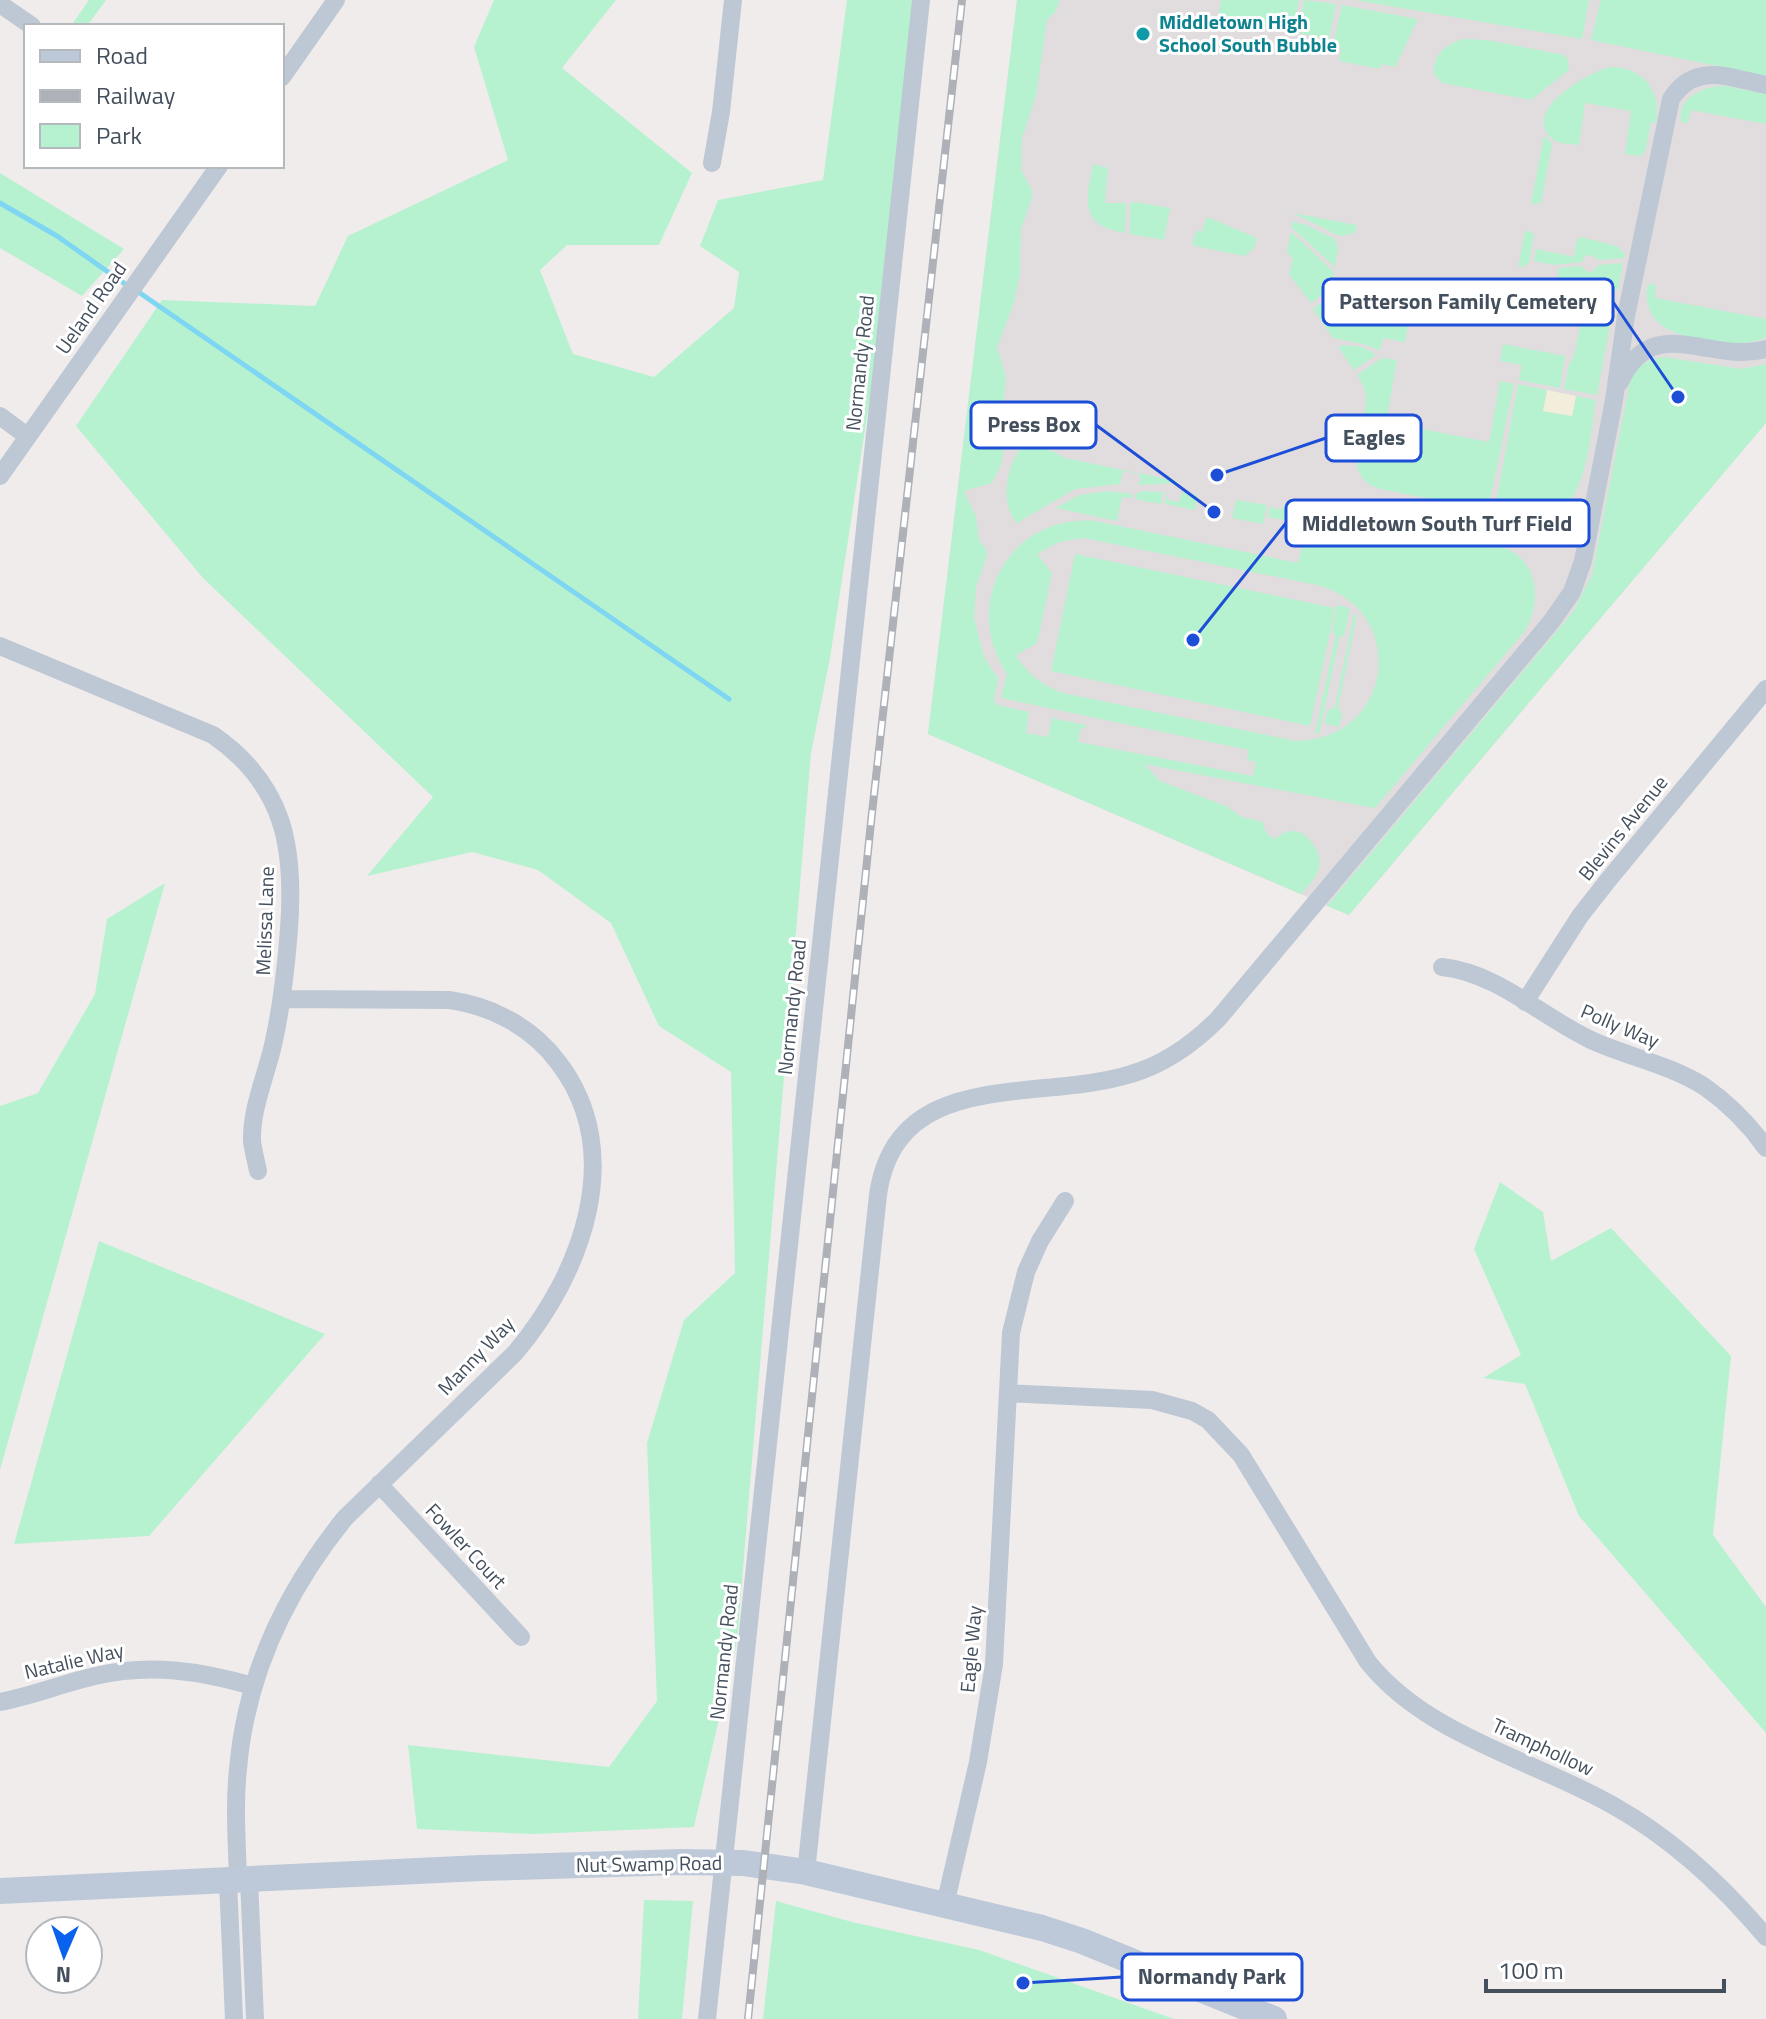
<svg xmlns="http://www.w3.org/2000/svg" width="1766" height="2019" viewBox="0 0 1766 2019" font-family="'Titillium Web',sans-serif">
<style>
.education{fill:#e1ddde}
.green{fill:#b6f2d0;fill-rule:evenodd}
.sand{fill:#f3eddb}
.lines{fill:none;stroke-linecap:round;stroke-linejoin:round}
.stream{stroke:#7fd6f3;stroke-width:5}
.minor{stroke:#bec8d4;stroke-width:18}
.secondary{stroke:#bdc9d8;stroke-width:26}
.rail-casing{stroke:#aeb1b8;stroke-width:8}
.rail{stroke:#fff;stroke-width:5;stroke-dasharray:15;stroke-linecap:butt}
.culture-dot{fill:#0f9aa8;stroke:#fff;stroke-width:3}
.labels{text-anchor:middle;stroke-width:6;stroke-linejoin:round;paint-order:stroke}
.culture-label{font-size:20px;font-weight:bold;fill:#0d838f;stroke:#fff;text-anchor:start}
.street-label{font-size:20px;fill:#434f5c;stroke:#fff}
.leader{fill:none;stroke:#1d4ed8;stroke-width:3}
.callout-dot{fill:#1d4ed8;stroke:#fff;stroke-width:3}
.callout{fill:#fff;stroke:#1d4ed8;stroke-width:3}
.callout-label{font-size:22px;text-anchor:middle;font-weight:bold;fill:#434f5c}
</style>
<rect width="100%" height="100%" fill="#f0ecec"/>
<path class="education" d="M1017 0H1766V423L1349 915 928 734Z"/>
<path class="green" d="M89 0H106L87 26H71Z
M494 0H616L562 68 692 173 659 245H567L540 270 573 354 654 377 734 308 739 272 700 246 718 200 823 180 847 0H914L897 220 830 658 811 753 737 1641 694 1827 534 1834 417 1829 408 1745 609 1767 657 1701 647 1443 684 1320 735 1273 731 1072 659 1026 611 923 538 870 472 852 367 876 433 797 203 578 76 426 162 300 315 306 348 236 508 160 474 47Z
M1017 0H1060L1056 11 1047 20 1036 96 1022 138 1021 170 1032 190V198L1021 229 1020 273 1014 303 997 347 1006 377 1003 408 1002 414 986 429 988 437 1004 448 1001 465 992 483 964 491 976 517 979 540 986 549 987 555 976 587 974 618 984 657 998 679 994 700 997 705 1029 712 1026 733 1048 737 1052 718 1086 725 1085 728H1081L1078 742 1253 776 1256 762 1247 760 1249 750 1001 698 1007 674C960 604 1010 514 1095 521L1298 563 1305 534 1296 532 1302 505 1448 532V536C1468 539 1490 541 1509 550 1540 566 1541 605 1524 632L1375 808 1144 764 1160 781 1226 806 1242 817 1263 822 1265 831 1274 839C1279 836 1285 831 1292 831 1308 830 1323 854 1319 868 1317 878 1307 887 1301 894L928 734ZM1084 538 1317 585C1410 610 1394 740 1296 741L1063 693C1043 686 1027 674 1016 655L1037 643 1052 573 1037 554 1059 542Z
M1221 0H1299L1293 31 1218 17Z
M1304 0 1336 4 1329 39 1298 33Z
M1355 0H1589L1582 39Z
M1601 0H1766V76L1591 40Z
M1342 5 1418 19 1395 67 1381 64 1380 69 1339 61 1341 48 1333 46Z
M1463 39 1487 40 1564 55 1568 60 1569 70 1531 100 1442 83 1434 74C1432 55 1446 44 1463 39Z
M1610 67C1643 67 1662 91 1656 123L1651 122 1646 149 1641 156 1625 154 1631 111 1585 103 1579 145C1572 144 1560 144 1554 140 1518 114 1584 74 1610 67Z
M1725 86 1766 94V124L1691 110 1688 122 1682 123C1674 99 1705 85 1725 86Z
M1544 135 1552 144 1541 203 1531 204Z
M1093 164 1108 168 1105 203H1126L1125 233C1079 226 1086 200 1093 164Z
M0 173 124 249 82 296 0 248Z
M1136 202 1170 208 1164 240 1130 234V203Z
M1293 213 1357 225 1355 233 1339 236Z
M1207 217 1257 238 1254 248 1245 256 1195 246 1192 243 1197 230 1202 232Z
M1292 222 1304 224 1335 239 1338 249 1335 267 1291 227Z
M1525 230 1534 234 1529 263 1522 267H1518Z
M1291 232 1334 272 1331 289 1311 303 1289 274 1293 259 1287 252Z
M1581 237 1617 246 1625 254 1624 258 1599 260 1591 255 1585 256 1582 262 1553 265 1534 261 1536 249 1574 257 1577 239Z
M1623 263 1618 289 1615 291 1557 280 1559 268 1582 266 1586 271 1592 272 1599 265Z
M1338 278 1343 282 1338 312 1408 326 1405 342 1383 338 1380 351 1367 345 1333 338 1313 309 1336 292Z
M1522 278 1615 297 1597 395 1564 389 1569 364 1574 357 1586 297 1519 284Z
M1652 283 1656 286 1655 298 1766 319V337C1745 351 1675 340 1658 322 1648 313 1646 300 1647 287Z
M1503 344 1565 356 1560 388 1519 380 1522 365 1500 361Z
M1344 345 1363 347 1376 355 1354 370 1338 347Z
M1664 357 1741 369 1766 364V423L1349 915 1327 906 1573 612 1592 575 1629 387C1635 368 1644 360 1664 357Z
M1382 358 1397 360 1386 422 1489 442 1500 381 1514 384 1488 510 1380 489C1337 476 1366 429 1366 399 1366 389 1361 383 1357 375Z
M1518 384 1547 390 1544 411 1572 416 1576 396 1596 400C1590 432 1588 503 1551 515 1534 521 1514 514 1496 511L1495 508Z
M1029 439 1065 458 1177 481V483L1138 485 1139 481 1144 480 1139 478 1140 474 1123 471 1120 484 1075 489 1017 523C997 501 1008 457 1029 439Z
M1168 490V500L1179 502 1182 492 1197 495 1195 510 1165 504Z
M1108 491 1132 494 1131 498 1122 497 1117 521 1056 508 1079 495Z
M1142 491 1163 492 1161 504 1135 499V495Z
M1236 500 1267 505 1263 524 1232 518Z
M1284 504 1298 507 1295 522 1268 517 1270 507 1282 510Z
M1075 554 1335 608 1310 726 1051 671Z
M1337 605 1350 608 1344 636H1340L1319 734 1315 733 1336 635 1332 633Z
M1354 614 1357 615 1338 707 1342 714 1339 727 1325 724 1327 711 1335 707Z
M165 883 0 1470V1106L38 1093 95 994 107 919Z
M1500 1182 1543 1212 1551 1261 1611 1228 1731 1356 1713 1535 1766 1607V1733L1579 1516 1525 1384 1483 1378 1521 1355 1474 1249Z
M99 1241 325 1334 149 1536 14 1544Z
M644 1900 693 1901 682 2019H638Z
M776 1901 852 1922 979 1950 1174 2019H763Z"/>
<path class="sand" d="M1547 390 1576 396 1572 416 1543 411Z"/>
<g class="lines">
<path class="stream" d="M0 203 57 236 128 286
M137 291 729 699"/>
<path class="minor" d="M0 4 32 26
M282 77 336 0
M712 163 721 112 733 0
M1620 382C1653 310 1710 365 1766 349
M0 416 27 436
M0 476 219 166
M0 646 213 735C285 785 295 848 289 929 286 968 282 1006 273 1045 266 1076 251 1109 252 1141 253 1150 256 1161 258 1171
M1442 967C1498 973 1542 1017 1591 1040 1628 1057 1671 1065 1705 1087 1729 1104 1749 1124 1766 1148
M1525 1002 1580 916 1609 879 1766 689
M1008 1393 1152 1400 1192 1411 1208 1420 1241 1455 1368 1662C1427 1736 1534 1760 1614 1806 1671 1838 1724 1887 1766 1937
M379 1484 521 1637
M0 1702C32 1696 64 1683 95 1676 150 1663 200 1671 253 1686
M806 1872 878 1195C896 1066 1039 1103 1131 1074 1166 1064 1193 1044 1218 1019L1551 622 1572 592 1583 561 1614 400 1626 316 1671 99C1695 61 1730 78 1766 85
M238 1880C237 1843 234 1806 238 1769 246 1675 286 1591 345 1518L515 1353C581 1275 628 1153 558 1062 532 1027 492 1006 449 1000L283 999
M249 1880 255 2019
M228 1881 234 2019
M945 1905 978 1762 994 1664 1011 1333 1026 1272 1040 1241 1065 1201
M707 2019 921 0"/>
<path class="secondary" d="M0 1891 481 1868 682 1862 743 1863 806 1872 1042 1928 1082 1941 1274 2019"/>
<g class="rail-casing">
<path id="rail" d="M748 2019 871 822 962 0"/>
</g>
<use href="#rail" class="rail"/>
</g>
<circle class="culture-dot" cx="1143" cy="34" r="8"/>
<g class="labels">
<g class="culture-label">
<text x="1159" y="29">Middletown High<tspan x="1159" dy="23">School South Bubble</tspan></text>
</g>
<g class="street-label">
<text transform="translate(91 308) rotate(-55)" y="7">Ueland Road</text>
<text transform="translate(860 363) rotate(-84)" y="7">Normandy Road</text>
<text transform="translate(1623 828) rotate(-51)" y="7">Blevins Avenue</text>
<text transform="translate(265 921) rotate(-88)" y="7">Melissa Lane</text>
<text transform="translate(792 1007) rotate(-84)" y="7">Normandy Road</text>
<text transform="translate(1620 1026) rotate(23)" y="7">Polly Way</text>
<text transform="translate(476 1356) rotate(-46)" y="7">Manny Way</text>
<text transform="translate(466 1546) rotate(47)" y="7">Fowler Court</text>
<text transform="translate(971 1649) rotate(-85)" y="7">Eagle Way</text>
<text transform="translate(724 1652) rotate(-84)" y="7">Normandy Road</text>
<text transform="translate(74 1661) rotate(-13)" y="7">Natalie Way</text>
<text transform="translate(1543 1747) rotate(25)" y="7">Tramphollow</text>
<text transform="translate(649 1864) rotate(-1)" y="7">Nut Swamp Road</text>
</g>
</g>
<path class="leader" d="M1678 397L1613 302M1214 512L1096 425M1217 475L1326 438M1193 640L1286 523M1023 1983L1122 1977"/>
<g class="callout-dot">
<circle cx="1678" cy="397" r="8"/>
<circle cx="1214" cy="512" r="8"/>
<circle cx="1217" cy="475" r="8"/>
<circle cx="1193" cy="640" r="8"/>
<circle cx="1023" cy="1983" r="8"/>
</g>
<g class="callout">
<rect x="1323" y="279" width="290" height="46" rx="8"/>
<rect x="971" y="402" width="125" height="46" rx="8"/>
<rect x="1326" y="415" width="95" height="46" rx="8"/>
<rect x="1286" y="500" width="303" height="46" rx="8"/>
<rect x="1122" y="1954" width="180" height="46" rx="8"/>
</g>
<g class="callout-label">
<text x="1468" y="309">Patterson Family Cemetery</text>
<text x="1034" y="432">Press Box</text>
<text x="1374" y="445">Eagles</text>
<text x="1437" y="531">Middletown South Turf Field</text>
<text x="1212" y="1984">Normandy Park</text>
</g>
<rect x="24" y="24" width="260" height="144" fill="#ffffff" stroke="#b4b9be" stroke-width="2"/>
<rect x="40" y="50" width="40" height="12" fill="#bdc9d8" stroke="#b4b9be" stroke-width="2"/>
<text x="96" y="64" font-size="24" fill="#434f5c">Road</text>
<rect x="40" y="90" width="40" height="12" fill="#aeb1b8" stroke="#b4b9be" stroke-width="2"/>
<text x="96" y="104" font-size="24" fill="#434f5c">Railway</text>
<rect x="40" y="124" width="40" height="24" fill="#b6f2d0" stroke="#b4b9be" stroke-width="2"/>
<text x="96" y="144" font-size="24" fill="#434f5c">Park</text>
<g transform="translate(64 1955) rotate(182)"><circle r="38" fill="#ffffff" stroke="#b4b9be" stroke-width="2"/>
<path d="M0-6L14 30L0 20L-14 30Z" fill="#0962ed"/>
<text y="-12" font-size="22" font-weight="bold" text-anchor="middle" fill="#434f5c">N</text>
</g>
<path d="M1486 1979v12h238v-12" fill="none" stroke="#434f5c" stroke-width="4"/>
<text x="1498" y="1979" font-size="24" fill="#434f5c" stroke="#ffffff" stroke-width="6" paint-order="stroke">100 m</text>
</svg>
